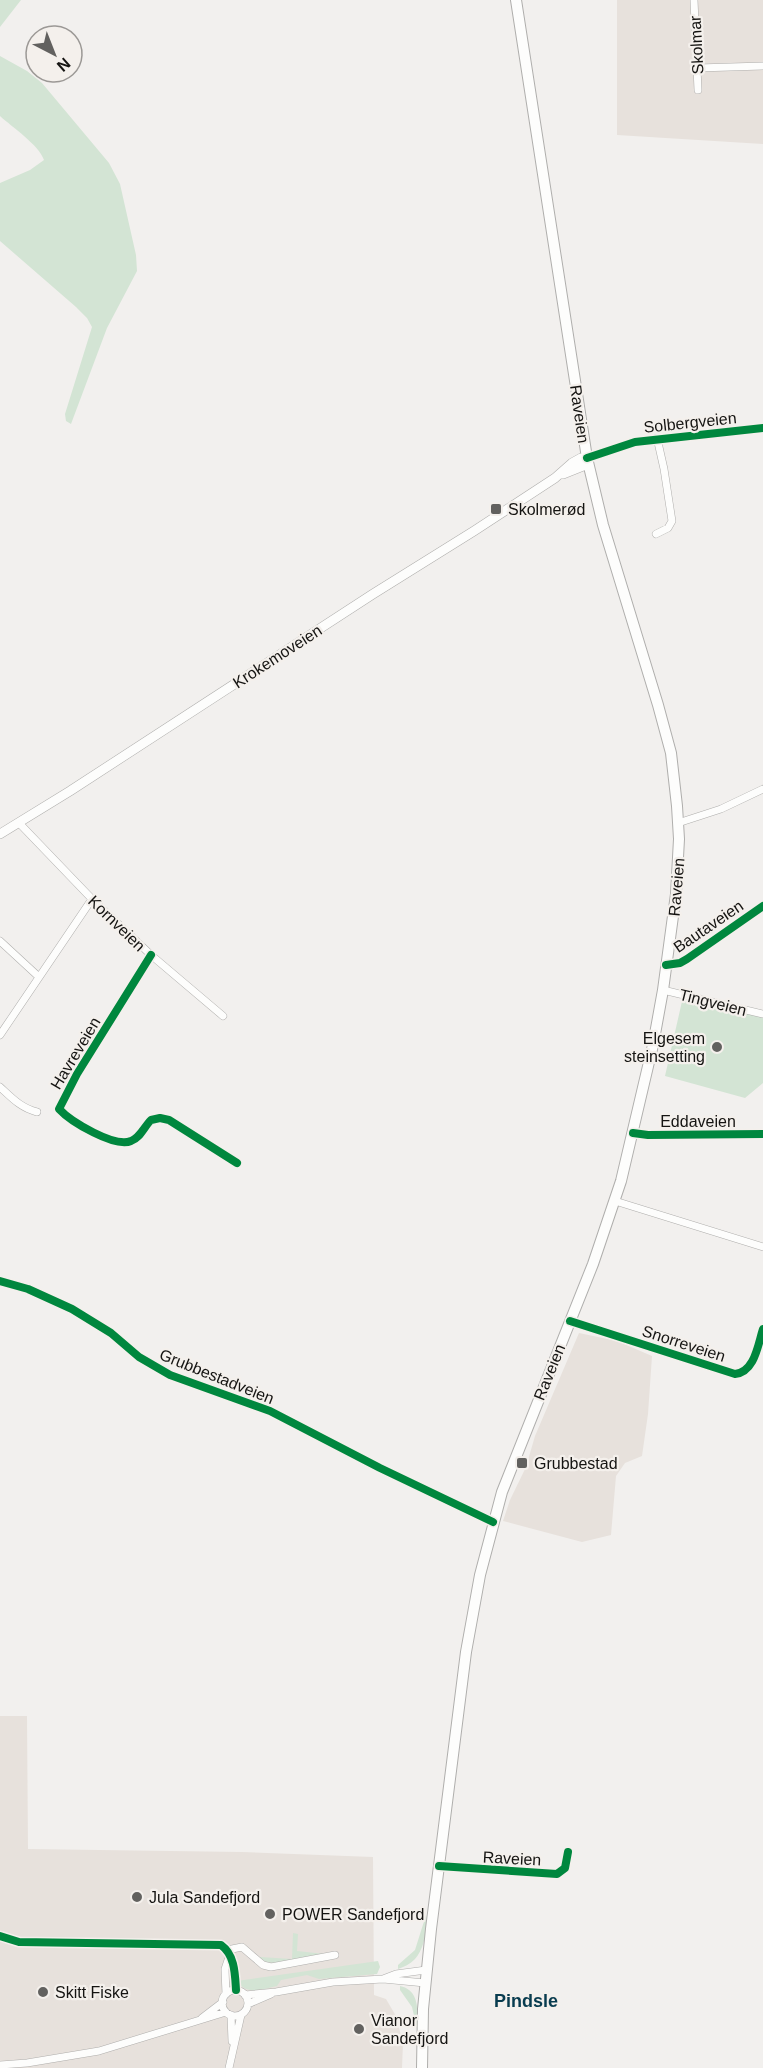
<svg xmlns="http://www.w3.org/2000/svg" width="763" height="2068" viewBox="0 0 763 2068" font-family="Arial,sans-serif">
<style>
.built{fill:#e7e1dc}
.green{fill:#d3e4d4}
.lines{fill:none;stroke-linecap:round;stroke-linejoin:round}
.street-casing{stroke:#afaeac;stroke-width:8}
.secondary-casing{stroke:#afaeac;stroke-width:10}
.primary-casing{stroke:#afaeac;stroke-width:12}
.street{stroke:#fdfdfc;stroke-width:7}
.secondary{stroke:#fdfdfc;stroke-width:9}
.primary{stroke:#fdfdfc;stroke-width:10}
.cycleway-casing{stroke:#f4f0ec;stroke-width:11}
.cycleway{stroke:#00873e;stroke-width:8}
.poi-dot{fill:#62615f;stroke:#f4f0ec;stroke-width:2}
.labels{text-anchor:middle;stroke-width:4.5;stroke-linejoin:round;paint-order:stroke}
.street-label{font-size:16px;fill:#151412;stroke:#f4f0ec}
.poi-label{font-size:16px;fill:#151412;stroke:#f4f0ec;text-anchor:start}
.neighbourhood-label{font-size:18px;font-weight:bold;fill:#093c4f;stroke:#f4f0ec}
</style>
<rect width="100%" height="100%" fill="#f2f0ee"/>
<path class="built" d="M617 0H763V144L617 135Z
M579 1333 617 1341 652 1356 648 1414 642 1456 625 1463 616 1476 611 1535 582 1542 503 1521 510 1500 526 1467 535 1436Z
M0 1716H27L28 1849 242 1852 373 1857 374 1995 386 1999 396 2016 403 2043 402 2068H0Z"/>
<path class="green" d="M0 0H21L0 27Z
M0 56 27 71 42 83 109 163 120 184 136 255 137 271 107 328 71 424 66 421 65 414 92 327 87 318 76 307 0 241V183L30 170 44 160C39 145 12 127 0 116Z
M683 997 763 1017V1083L745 1098 665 1076Z
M426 1915C429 1926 424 1949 415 1959 410 1964 404 1967 398 1969V1965L415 1950Z
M293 1933 298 1934 297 1951 325 1954C308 1957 275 1969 260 1959V1957L292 1959Z
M378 1961 380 1967 377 1974 319 1979 307 1975 281 1980 277 1986C263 1989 246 1996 237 1981Z
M400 1986C420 1990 418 2012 417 2029L412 2007 400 1990Z"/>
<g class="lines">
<g class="street-casing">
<path id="street" d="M694 0 698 90
M698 68 763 66
M587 458 635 442 763 428
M656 534 668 528 672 521 664 469 657 438
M19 823 92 899 151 955 223 1016
M678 823 721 809 763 789
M0 941 39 977
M151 955 77 1074 59 1109C71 1122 115 1148 131 1141 140 1138 144 1127 151 1120L160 1118 169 1120 237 1163
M666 965 680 963 687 959 763 906
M663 990 763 1014
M0 1035 92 899
M0 1087C12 1098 21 1108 37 1112
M633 1133 648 1135 763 1134
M615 1201 763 1247
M0 1281 28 1289 72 1309 111 1333 139 1357 170 1375 270 1411 380 1468 493 1522
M570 1321 735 1374C755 1372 758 1344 763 1329
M439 1866 557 1874 565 1868 568 1852
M0 1936 19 1942 221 1945C235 1955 235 1974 236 1990
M227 1950 242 1947 263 1965 271 1967 335 1955
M383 1979 396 1974 426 1970
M222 2003a13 13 0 1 1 26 0a13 13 0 1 1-26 0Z
M226 1994 225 1969 229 1957
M245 1995 276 1992 333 1982 383 1979 425 1983
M248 2004 271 1994
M231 2015 232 2041
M202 2018 223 2002
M0 2065 27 2063 99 2051 226 2012
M229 2068 241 2015"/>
</g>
<g class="secondary-casing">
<path id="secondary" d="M563 474 583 466 587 458
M0 834 70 791 373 594 474 531 555 478 572 463 581 458H587"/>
</g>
<g class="primary-casing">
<path id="primary" d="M422 2068 423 2009 431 1929 466 1652 480 1575 502 1492 593 1264 621 1181 653 1045 663 990 676 894 679 839 677 806 671 753 658 705 603 525 587 458 516 0"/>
</g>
<use href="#street" class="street"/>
<use href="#secondary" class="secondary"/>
<use href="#primary" class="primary"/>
<g class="cycleway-casing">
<path id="cycleway" d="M587 458 635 442 763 428
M151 955 77 1074 59 1109C71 1122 115 1148 131 1141 140 1138 144 1127 151 1120L160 1118 169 1120 237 1163
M666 965 680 963 687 959 763 906
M633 1133 648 1135 763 1134
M0 1281 28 1289 72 1309 111 1333 139 1357 170 1375 270 1411 380 1468 493 1522
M570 1321 735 1374C755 1372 758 1344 763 1329
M439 1866 557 1874 565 1868 568 1852
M0 1936 19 1942 221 1945C235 1955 235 1974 236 1990"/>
</g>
<use href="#cycleway" class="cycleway"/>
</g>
<g class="poi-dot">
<rect x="490" y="503" width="12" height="12" rx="3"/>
<circle cx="717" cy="1047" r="6"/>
<rect x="516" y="1457" width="12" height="12" rx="3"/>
<circle cx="137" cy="1897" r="6"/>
<circle cx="270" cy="1914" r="6"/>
<circle cx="43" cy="1992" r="6"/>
<circle cx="359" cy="2029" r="6"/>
</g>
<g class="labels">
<g class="street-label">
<text transform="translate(696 45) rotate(-93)" y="6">Skolmar</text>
<text transform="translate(580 414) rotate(82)" y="6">Raveien</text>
<text transform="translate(690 422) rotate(-6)" y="6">Solbergveien</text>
<text transform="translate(277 656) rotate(-33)" y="6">Krokemoveien</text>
<text transform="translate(676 887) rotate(-85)" y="6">Raveien</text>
<text transform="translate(117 923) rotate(44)" y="6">Kornveien</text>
<text transform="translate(708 926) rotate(-34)" y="6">Bautaveien</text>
<text transform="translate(713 1002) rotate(14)" y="6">Tingveien</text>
<text transform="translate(75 1053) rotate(-59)" y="6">Havreveien</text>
<text x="698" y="1127">Eddaveien</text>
<text transform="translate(684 1343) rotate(18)" y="6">Snorreveien</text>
<text transform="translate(549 1372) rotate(-68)" y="6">Raveien</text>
<text transform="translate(217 1376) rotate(22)" y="6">Grubbestadveien</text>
<text transform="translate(512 1858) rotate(3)" y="6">Raveien</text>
</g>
<g class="poi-label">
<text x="508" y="515">Skolmerød</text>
<text x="705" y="1044" text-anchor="end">Elgesem<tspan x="705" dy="18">steinsetting</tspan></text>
<text x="534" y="1469">Grubbestad</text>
<text x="149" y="1903">Jula Sandefjord</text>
<text x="282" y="1920">POWER Sandefjord</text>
<text x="55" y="1998">Skitt Fiske</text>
<text x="371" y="2026">Vianor<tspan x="371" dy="18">Sandefjord</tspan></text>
</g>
<g class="neighbourhood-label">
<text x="526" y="2007">Pindsle</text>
</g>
</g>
<g transform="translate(54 54) rotate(138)"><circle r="28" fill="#f4f0ec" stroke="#9b9895" stroke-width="1.5"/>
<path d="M0-4.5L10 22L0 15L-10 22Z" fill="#62615f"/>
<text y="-9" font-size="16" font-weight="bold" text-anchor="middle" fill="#151412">N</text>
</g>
</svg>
